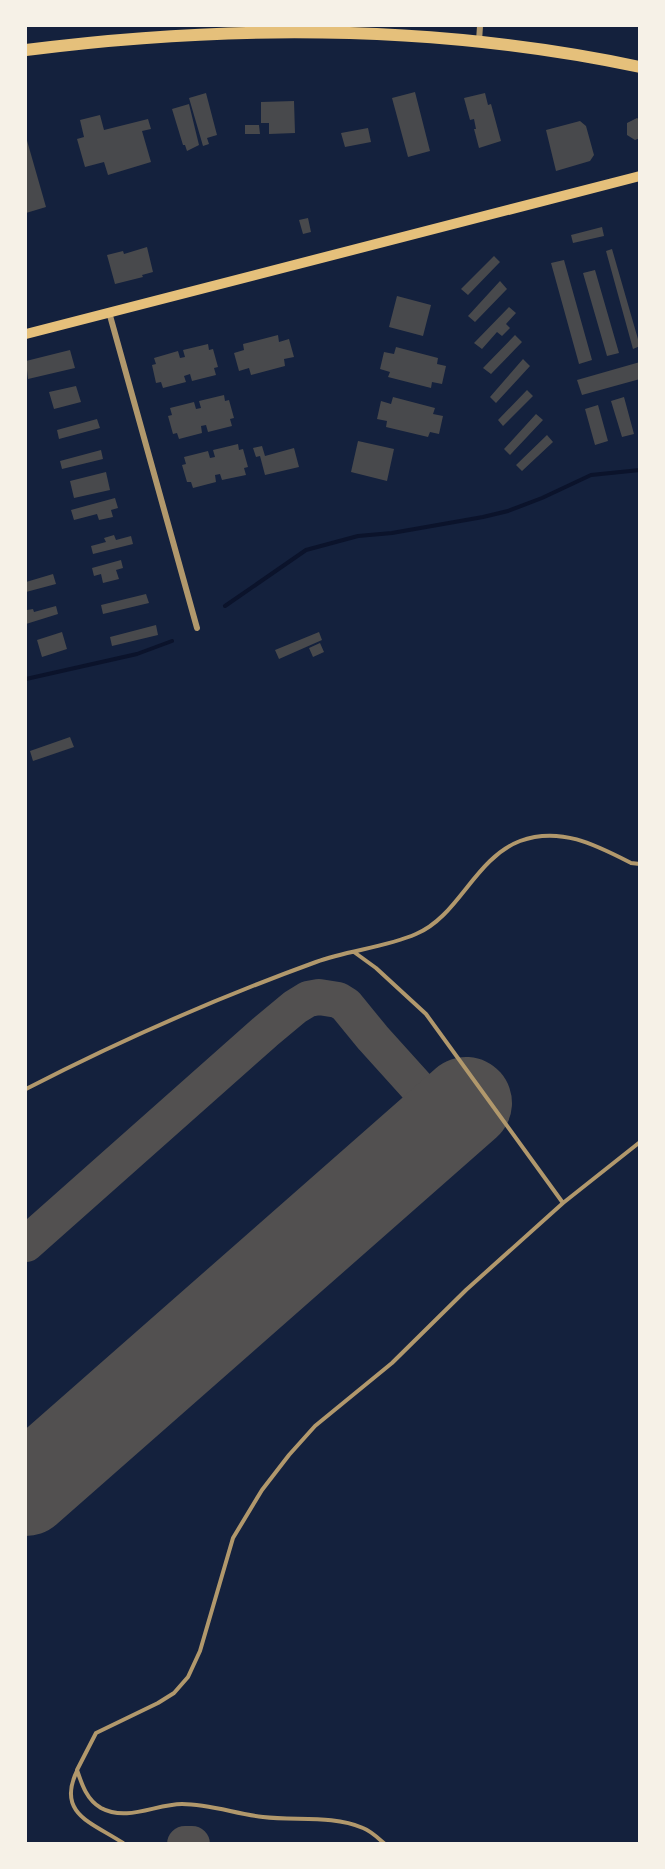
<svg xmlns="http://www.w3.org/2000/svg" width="665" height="1869" viewBox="0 0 665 1869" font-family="Lora,serif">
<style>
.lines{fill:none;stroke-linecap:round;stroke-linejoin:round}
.stream{stroke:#0b132b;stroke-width:4}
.taxiway{stroke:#525050;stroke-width:36}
.runway{stroke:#525050;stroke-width:92}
.building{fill:#48494c}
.service{stroke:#b1986c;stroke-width:4}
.minor{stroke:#b1986c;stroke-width:6}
.secondary{stroke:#e5c07b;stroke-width:10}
.trunk{stroke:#e5c07b;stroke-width:12}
</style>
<rect width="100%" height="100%" fill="#14213d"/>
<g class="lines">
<path class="stream" d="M225 606 306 550 358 536 392 533 483 517 508 511 542 498 591 475 640 470
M26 679 137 654 172 641"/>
<path class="taxiway" d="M26 1244 265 1032 295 1007 308 999 319 997 338 1000 346 1005 373 1038 447 1120
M185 1844H192"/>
<path class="runway" d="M26 1490 466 1103"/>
</g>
<path class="building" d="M415 92 430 151 408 157 392 98Z
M206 93 217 135 207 138 209 144 203 146 189 98Z
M485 93 488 105 491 104 501 141 479 148 474 129H476L474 119 470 120 464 98Z
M294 101 295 133 269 134V123H261V102Z
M189 104 199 145 187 151 185 145H183L172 109Z
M100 115 104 130 148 119 151 129 142 131 151 162 108 175 104 162 85 167 77 139 84 137 80 120Z
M637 118 640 120V138L635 140 627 135V123Z
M580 121 586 126 594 155 590 161 556 171 546 130Z
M245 125H259L260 134H245Z
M368 128 371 142 345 147 341 133Z
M26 137 46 207 26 213Z
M308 218 311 232 303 234 299 220Z
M602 227 604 236 573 243 571 235Z
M147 247 153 272 142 275 143 277 115 284 107 255 123 251 124 254Z
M612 249 640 346 633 349 606 251Z
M494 256 500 262 468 295 461 289Z
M564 260 592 360 579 364 551 263Z
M595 270 619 353 607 356 583 273Z
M500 281 507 289 475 322 468 316Z
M397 296 431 305 423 336 389 327Z
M509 307 516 313 506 324 510 328 502 336 497 332 482 349 474 343Z
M278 335 279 342 289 339 294 357 284 359 285 366 251 375 249 368 239 371 234 353 244 350 243 344Z
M515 335 522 342 491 374 483 368Z
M208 344 209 350 213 349 218 367 214 368 216 375 192 381 190 374 184 376 186 382 163 388 161 382 156 383 152 365 156 364 154 358 178 351 180 358 185 357 183 350Z
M396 347 438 358 437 364 446 366 442 384 432 382 431 388 388 377 390 372 380 369 384 352 394 354Z
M70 350 75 368 28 379 26 361Z
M523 359 530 366 496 403 490 397Z
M640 362V379L582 395 577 380Z
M76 386 81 402 54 409 49 392Z
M527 390 533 396 503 426 498 420Z
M224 395 225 401 229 400 234 418 230 419 232 426 208 432 206 425 201 426 202 433 179 439 177 433 173 434 168 416 172 415 170 408 194 402 196 409 201 408 199 401Z
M393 397 435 408 433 414 443 416 439 434 430 432 428 437 386 427 387 421 377 419 381 401 391 404Z
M624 397 634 434 622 437 611 401Z
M598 405 608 441 595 445 585 409Z
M536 414 543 420 510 455 504 449Z
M97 419 100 428 59 439 57 430Z
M547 435 553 442 522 471 516 465Z
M358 441 394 449 387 481 351 472Z
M238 444 239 450 243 449 248 467 244 468 246 475 222 480 220 474 215 475 216 482 193 488 191 482H187L182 465 186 464 184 457 208 451 210 458 215 457 213 450Z
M262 446 265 456 294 448 299 467 265 475 260 456 256 457 253 448Z
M101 450 103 459 62 469 60 461Z
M106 472 110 490 74 498 70 481Z
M115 498 118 508 111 510 113 517 99 520 97 514 74 520 71 510Z
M114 535 116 540 131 536 133 544 93 554 91 546 106 542 104 538Z
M121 560 123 568 116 570 119 579 103 583 101 574 94 576 92 568Z
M53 574 56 584 26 592V582Z
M146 594 149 603 103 614 101 605Z
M56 606 58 614 26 624 27 610 33 609 34 612Z
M156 625 158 635 112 646 110 637Z
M62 632 67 649 42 657 37 640Z
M319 632 322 640 279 659 275 650Z
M320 643 324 652 313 657 309 648Z
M70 737 74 747 33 761 30 751Z"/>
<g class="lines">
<path class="service" d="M354 952 376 968 426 1014 563 1203
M26 1089C119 1041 217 998 316 962 348 950 384 948 416 934 459 916 474 859 520 841 560 826 596 845 631 863L640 864
M77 1771C56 1814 93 1823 123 1843
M385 1844C378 1838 371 1831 363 1828 332 1815 296 1821 263 1817 236 1814 210 1804 182 1804 156 1804 127 1822 101 1808 87 1800 82 1785 77 1770L96 1733 158 1703 174 1693 188 1677 200 1651 233 1538 262 1490 289 1455 315 1426 392 1363 466 1290 563 1203 640 1142"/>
<path class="minor" d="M479 41 480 26
M109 312 197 628"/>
<path class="secondary" d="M26 334 640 176"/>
<path class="trunk" d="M26 50C230 24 437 24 640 67"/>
</g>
<rect width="665" height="1869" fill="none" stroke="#f6f1e7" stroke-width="54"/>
</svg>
